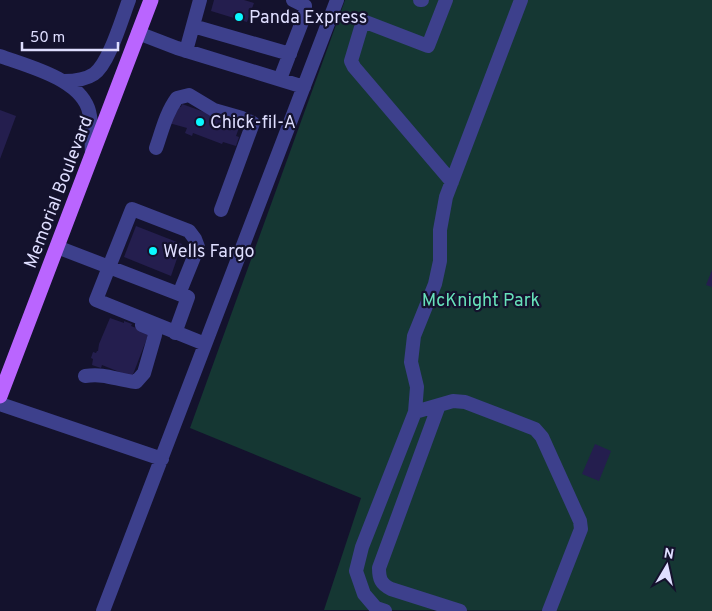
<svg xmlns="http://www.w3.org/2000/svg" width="712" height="611" viewBox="0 0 712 611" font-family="Overpass,sans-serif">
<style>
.green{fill:#153733}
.building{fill:#241e4e}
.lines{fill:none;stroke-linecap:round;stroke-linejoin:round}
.minor{stroke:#3d408c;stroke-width:14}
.major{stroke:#ba65ff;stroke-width:15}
.poi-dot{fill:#0af8ff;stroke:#14122d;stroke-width:2}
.labels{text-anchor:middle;stroke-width:4.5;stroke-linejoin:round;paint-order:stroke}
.poi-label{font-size:18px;fill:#dfdeff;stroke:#14122d;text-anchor:start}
.street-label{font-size:18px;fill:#dfdeff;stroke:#14122d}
.park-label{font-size:18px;fill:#67e1ba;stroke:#14122d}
</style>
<rect width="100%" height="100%" fill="#14122d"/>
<path class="green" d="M345 0H712V611L324 610 361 498 190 428Z"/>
<path class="building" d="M214 0H244L254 3 247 22 211 11Z
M182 104 240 125 236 136 239 137 236 146 223 142 222 144 193 133 192 136 185 133 187 128 169 123 178 106 181 107Z
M0 110 16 116 0 159Z
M136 226 182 244 171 276 124 257Z
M712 270V287L706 285Z
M110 318 124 323V321L132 324 131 326 149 333 132 377 102 365 101 368 92 365 93 359 91 358 93 352 96 353 97 351H98L99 344Z
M595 444 611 451 599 481 582 474Z"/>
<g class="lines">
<path class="minor" d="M420 0H422
M446 0 428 46 363 21 351 61 354 67 452 182
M193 26 290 54
M138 33 177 48 304 87
M186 51 200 0
M0 56C27 66 77 78 88 108 93 121 91 140 92 154
M280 79 305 14V6L293 0
M64 81C74 81 85 80 94 74 109 64 122 18 129 0
M156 148C162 131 166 113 177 98L189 95 214 110 242 118 253 123 221 210
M57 247 109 267 96 300 205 344
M175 333 188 297 179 294 109 267 132 209 189 231 195 239 198 247 179 294
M85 376C106 373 116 380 136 382L144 373 155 335 154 330 142 325
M0 404 162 459
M439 405 379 568C379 579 381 584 391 589L460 611
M415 412 453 401 465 402 535 429 542 437 580 521 581 529 549 611
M103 611C182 408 259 204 337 0
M385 611 376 608 364 594 356 571 362 547 415 412 417 387 411 362 414 336 435 284 440 261V230L446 197 521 0"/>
<path class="major" d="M0 396 151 0"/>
</g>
<g class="poi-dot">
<circle cx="239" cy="17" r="5"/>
<circle cx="200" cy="122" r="5"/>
<circle cx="153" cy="251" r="5"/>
</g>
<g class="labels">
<g class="poi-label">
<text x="249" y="23">Panda Express</text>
<text x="210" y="128">Chick-fil-A</text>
<text x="163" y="257">Wells Fargo</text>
</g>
<g class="street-label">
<text transform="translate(58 192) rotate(-69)" y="6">Memorial Boulevard</text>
</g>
<g class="park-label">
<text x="481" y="306">McKnight Park</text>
</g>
</g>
<g transform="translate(667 566) rotate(9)" stroke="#14122d" stroke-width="4" paint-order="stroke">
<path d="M0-4L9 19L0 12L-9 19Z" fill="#dfdeff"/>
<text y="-8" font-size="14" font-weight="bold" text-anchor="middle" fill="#dfdeff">N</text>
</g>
<path d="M22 42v8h96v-8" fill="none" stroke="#dfdeff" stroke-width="2.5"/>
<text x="30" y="42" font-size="15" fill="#dfdeff" stroke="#14122d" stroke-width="4" paint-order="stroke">50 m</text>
</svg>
